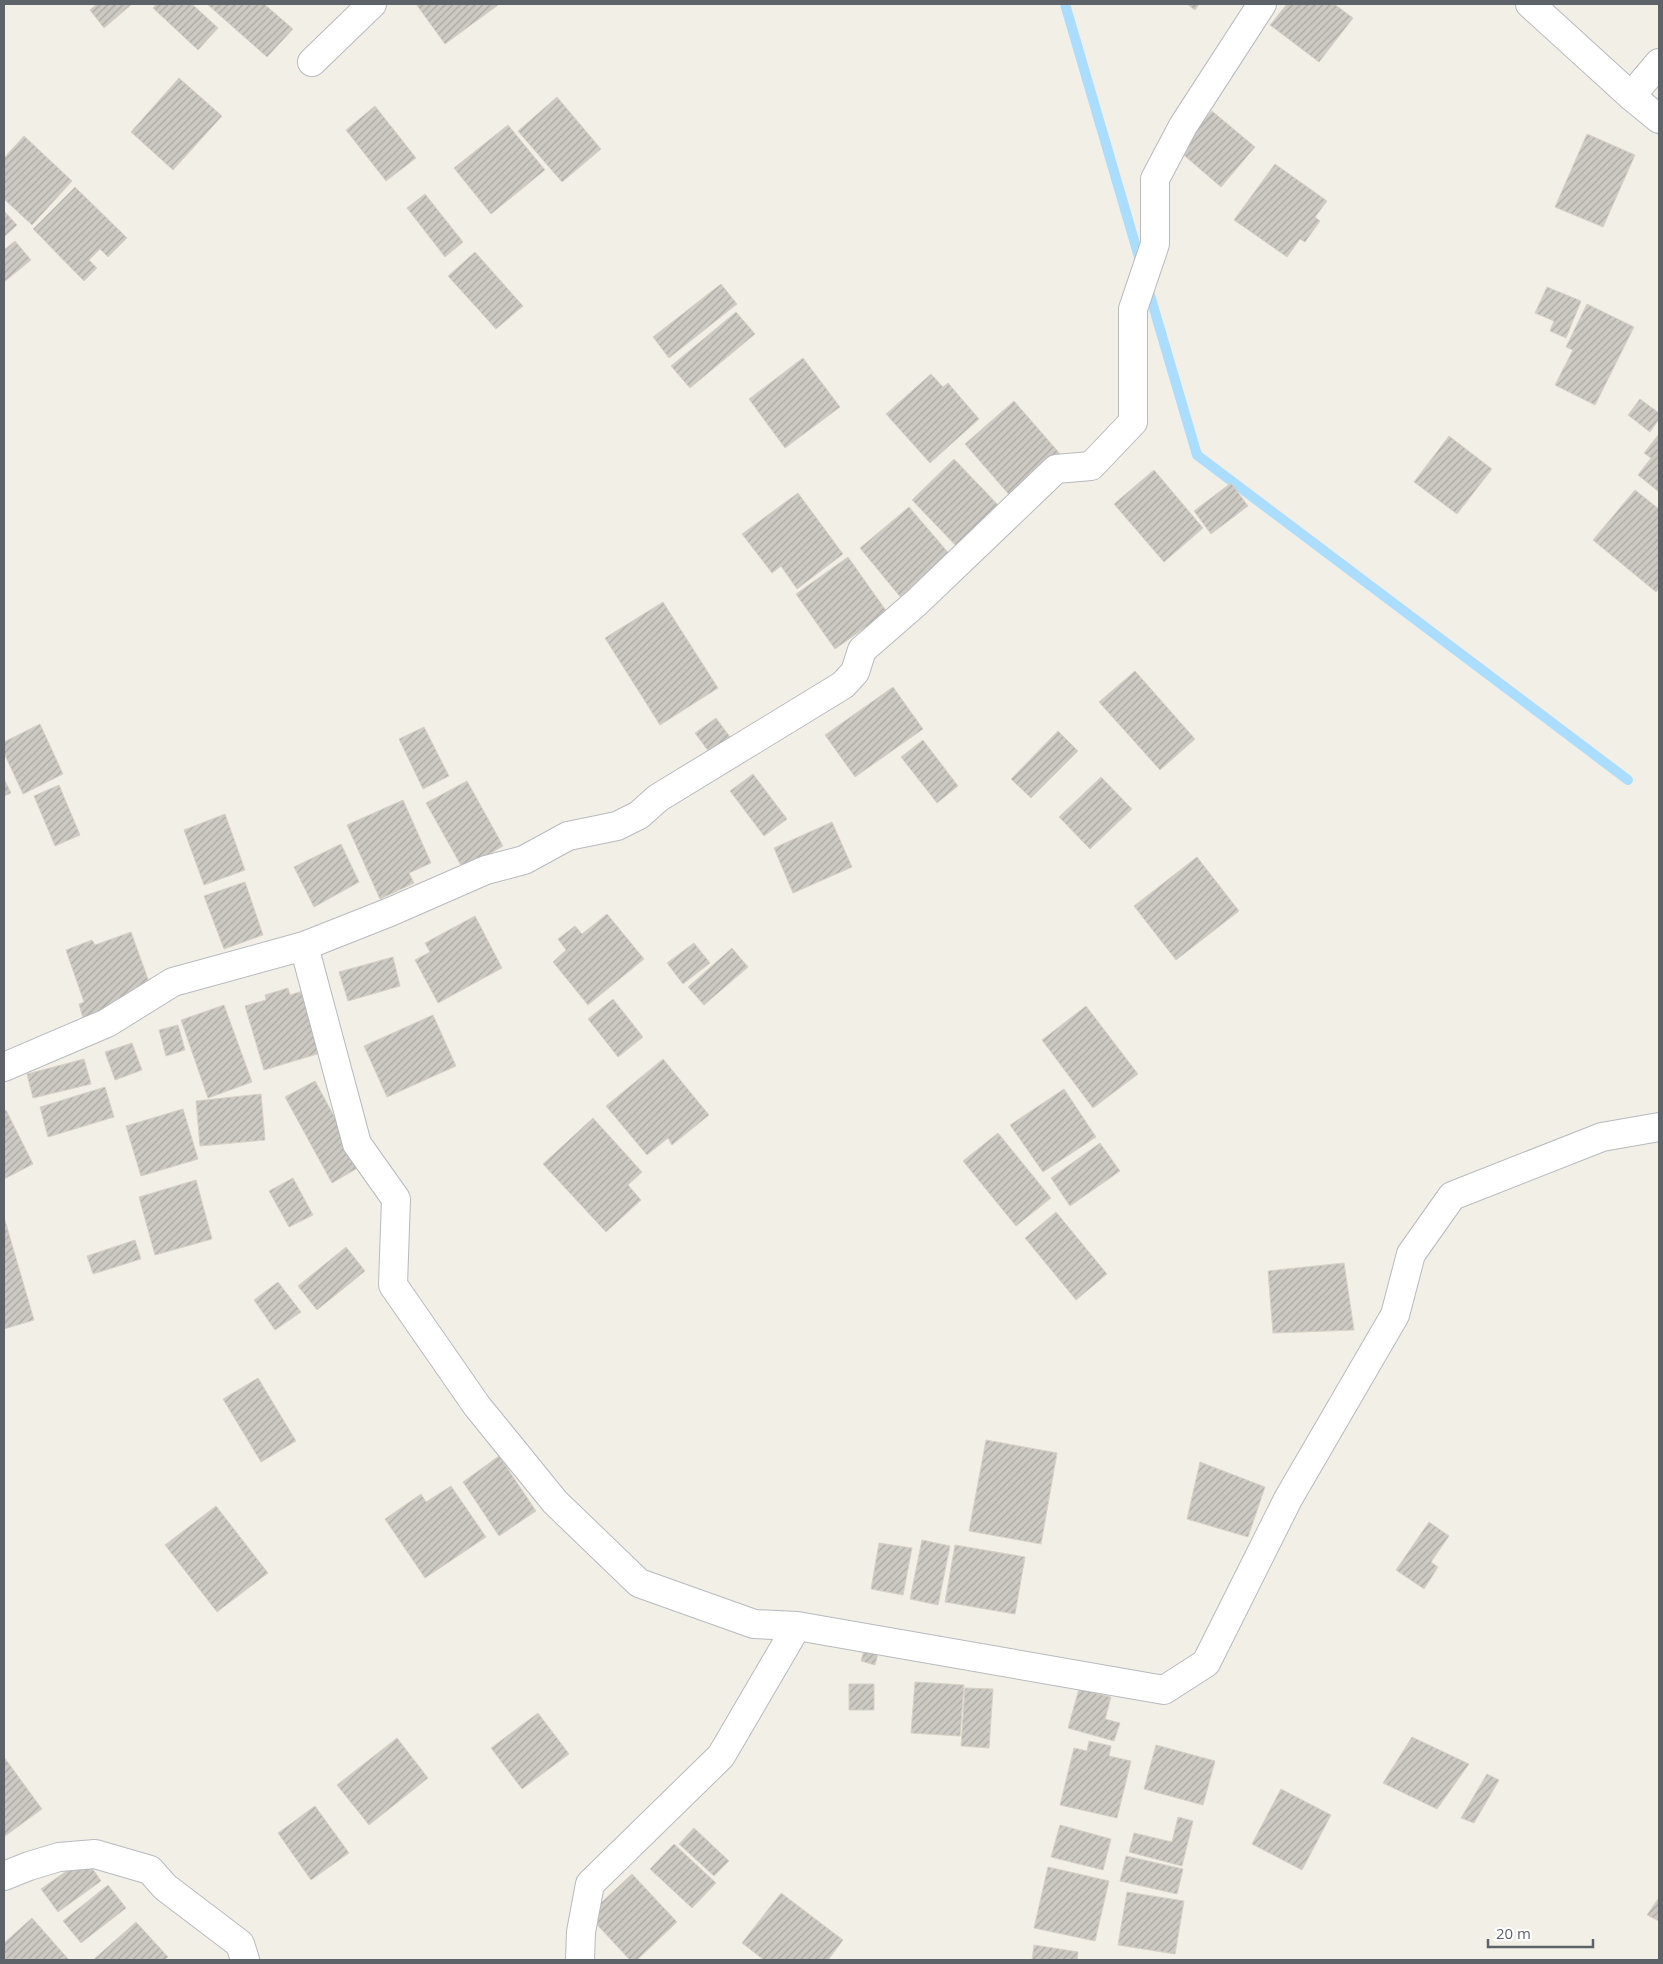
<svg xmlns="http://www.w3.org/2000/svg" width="1663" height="1964" viewBox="0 0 1663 1964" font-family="'Open Sans',sans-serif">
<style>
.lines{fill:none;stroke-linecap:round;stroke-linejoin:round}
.stream{stroke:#adf;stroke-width:10}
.building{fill:url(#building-hatch);stroke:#d7d1c5}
.minor-casing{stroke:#b7babf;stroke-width:30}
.tertiary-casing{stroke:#b7babf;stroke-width:30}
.minor{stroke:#fff;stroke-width:28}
.tertiary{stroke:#fff;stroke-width:28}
</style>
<defs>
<pattern id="building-hatch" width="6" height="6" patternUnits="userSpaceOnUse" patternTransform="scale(1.25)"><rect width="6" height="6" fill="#cdcac4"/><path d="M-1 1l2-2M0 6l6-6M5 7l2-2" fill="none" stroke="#aaa8a3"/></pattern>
</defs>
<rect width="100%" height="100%" fill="#f2efe7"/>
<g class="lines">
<path class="stream" d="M1065 4 1141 264
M1147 285 1197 455 1628 780"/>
</g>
<path class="building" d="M97 4H132L104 28 90 10Z
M156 4H192L218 28 198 50 153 8Z
M207 4H264L293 29 267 57Z
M416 4H496L498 5 445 44Z
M1187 4H1199L1195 10Z
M1287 4H1334L1353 18 1319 62 1270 25Z
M179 78 222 116 173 170 131 132Z
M557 97 601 149 562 182 518 131Z
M375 106 416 158 386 181 346 130Z
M1212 111 1255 147 1221 187 1179 151Z
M508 125 545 170 491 214 454 168Z
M1587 134 1635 155 1603 227 1555 207Z
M24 136 72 181 32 225 4 199V158Z
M1275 164 1327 201 1315 217 1320 221 1305 242 1300 239 1287 257 1234 220Z
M75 187 127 238 108 257 100 249 89 260 97 268 84 281 33 229Z
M425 194 463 242 445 257 407 208Z
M4 211 17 225 4 237Z
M15 241 31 260 4 282V250Z
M475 252 523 306 496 329 448 276Z
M721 284 737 304 669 358 653 337Z
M1547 287 1581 301 1566 338 1550 331 1554 321 1535 313Z
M1587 304 1634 327 1595 405 1555 385 1573 350 1566 347Z
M736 312 755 334 690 388 671 366Z
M803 358 840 407 785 448 749 399Z
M931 374 943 387 948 383 979 419 930 463 886 414Z
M1640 399 1659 413V419L1650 432 1628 415Z
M1014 401 1061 455 1012 498 965 444Z
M1659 434V492L1638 475 1651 458 1644 453Z
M1449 436 1492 469 1457 514 1414 482Z
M954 459 1002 509 960 550 912 500Z
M1154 470 1203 528 1164 562 1114 504Z
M1231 483 1248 506 1211 534 1194 511Z
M1635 490 1659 509V588L1656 592 1593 540Z
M798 493 843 554 797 589 781 566 772 573 742 534Z
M909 507 952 557 902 599 860 548Z
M848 557 887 612 835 649 796 594Z
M663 602 718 688 660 725 605 638Z
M1135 671 1195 739 1160 770 1099 702Z
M893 687 923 729 855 777 825 735Z
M716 718 733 741 712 756 695 733Z
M40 724 63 774 23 794 4 753V742Z
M424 727 449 776 423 789 399 739Z
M1058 731 1078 751 1031 798 1011 779Z
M923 740 958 786 937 803 901 757Z
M753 774 787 819 764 836 730 791Z
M1101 777 1132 809 1090 849 1059 817Z
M4 779 11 793 4 796Z
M467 781 503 846 463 869 426 803Z
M59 785 80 835 55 846 34 796Z
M403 800 431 863 409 873 414 883 380 899 347 825Z
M225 814 245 870 204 885 184 830Z
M832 822 852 867 793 893 774 848Z
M341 844 359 882 314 907 294 867Z
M1197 857 1239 911 1176 960 1134 906Z
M245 882 263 935 224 949 204 896Z
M607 914 644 959 588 1005 553 962 566 950 558 939 575 926 582 934Z
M475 916 502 968 438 1003 415 960 430 952 425 943Z
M131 932 153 993 83 1018 79 1004 84 1002 66 950 92 940 95 945Z
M694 943 710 963 683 984 667 963Z
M732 948 748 967 704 1005 688 987Z
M393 957 400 986 348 1001 339 972Z
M288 988 290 995 309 989 327 1051 264 1070 245 1006 266 1000 265 995Z
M613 999 643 1037 618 1057 588 1019Z
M224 1005 252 1082 208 1098 181 1020Z
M1086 1006 1138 1074 1093 1108 1042 1040Z
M433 1015 456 1066 387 1097 364 1046Z
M178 1025 185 1050 166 1056 159 1030Z
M132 1043 142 1070 115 1080 105 1052Z
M84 1059 91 1084 33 1098 27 1074Z
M663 1059 709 1115 672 1145 668 1138 647 1155 606 1106Z
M315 1081 361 1166 332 1183 285 1097Z
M105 1087 114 1117 48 1137 40 1107Z
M1064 1089 1096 1137 1043 1172 1010 1125Z
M261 1094 265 1140 200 1146 196 1101Z
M183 1109 198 1159 141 1176 126 1126Z
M6 1110 33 1164 4 1179V1112Z
M593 1118 642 1172 628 1185 641 1200 606 1232 543 1164Z
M998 1133 1051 1198 1016 1226 963 1161Z
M1100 1143 1120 1171 1070 1206 1051 1178Z
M293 1178 313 1215 289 1227 269 1191Z
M196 1180 212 1239 155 1255 139 1197Z
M1056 1212 1107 1274 1076 1300 1025 1238Z
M4 1217 34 1320 4 1329Z
M135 1240 141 1259 93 1274 87 1256Z
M346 1247 365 1271 317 1310 298 1286Z
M1344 1263 1354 1330 1273 1333 1268 1271Z
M278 1282 301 1312 275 1330 254 1300Z
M258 1378 296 1441 261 1462 223 1399Z
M986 1440 1057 1453 1041 1544 969 1531Z
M499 1456 536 1511 499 1536 463 1482Z
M1200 1462 1265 1487 1248 1537 1187 1519Z
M451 1486 486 1537 425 1578 385 1519 421 1494 426 1502Z
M216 1506 268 1573 217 1612 165 1545Z
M1429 1522 1449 1536 1431 1562 1438 1567 1424 1589 1396 1570Z
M922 1540 950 1546 938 1605 910 1599Z
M879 1543 912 1548 903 1595 871 1589Z
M955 1545 1025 1557 1015 1614 945 1602Z
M865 1647 879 1650 875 1665 861 1661Z
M915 1682 964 1685 960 1736 911 1733Z
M849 1684H874V1710H849Z
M965 1688 993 1689 989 1748 961 1746Z
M1079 1689 1111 1697 1105 1719 1120 1723 1114 1741 1068 1728Z
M538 1713 569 1754 522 1789 491 1748Z
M1412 1737 1469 1764 1437 1809 1383 1783Z
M397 1738 428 1778 369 1825 337 1785Z
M1089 1741 1111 1746 1109 1756 1131 1761 1117 1818 1060 1805 1074 1748 1087 1751Z
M1156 1745 1215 1761 1203 1805 1144 1789Z
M4 1757 42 1809 5 1836 4 1834Z
M1487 1774 1499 1780 1474 1823 1461 1818Z
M1281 1789 1331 1815 1302 1870 1252 1844Z
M315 1806 349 1853 311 1880 278 1833Z
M1178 1817 1193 1821 1182 1866 1129 1852 1134 1833 1172 1842Z
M1060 1825 1111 1839 1103 1870 1051 1857Z
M694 1828 729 1861 714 1876 679 1844Z
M674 1844 716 1883 692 1908 650 1869Z
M1126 1856 1183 1869 1177 1894 1120 1881Z
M85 1858 101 1881 58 1912 41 1889Z
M1048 1867 1109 1881 1095 1941 1034 1928Z
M632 1874 677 1922 637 1960H630L588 1915Z
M108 1885 126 1908 81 1943 63 1921Z
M1127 1892 1184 1901 1175 1954 1118 1945Z
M781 1893 843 1940 828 1960H764L742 1943Z
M1658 1899 1659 1900V1921L1647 1915Z
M32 1918 69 1960 4 1959V1943Z
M136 1922 168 1957 165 1960H93Z
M1034 1945 1078 1952 1077 1960H1032Z"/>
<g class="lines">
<g class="minor-casing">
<path id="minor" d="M312 62 372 4
M1631 96 1659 63
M304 946 357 1144 396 1199 393 1285 477 1406 555 1502 639 1583 754 1624 797 1626
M4 1067 107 1023 173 982 304 946 390 912 486 870 524 860 568 836 617 826 639 815 658 798 843 685 855 672 862 650 916 603 1056 469 1091 466 1133 422V309L1155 244V179L1183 126 1262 4
M4 1876 29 1866 59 1857 95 1854 150 1870 165 1887 240 1944 245 1960
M580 1960 581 1932 590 1884 721 1756 797 1626 1164 1690 1206 1663 1288 1499 1395 1315 1411 1254 1452 1196 1602 1137 1659 1127"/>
</g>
<g class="tertiary-casing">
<path id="tertiary" d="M1530 4 1631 96 1659 119"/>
</g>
<use href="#minor" class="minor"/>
<use href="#tertiary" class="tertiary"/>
</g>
<rect width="1663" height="1964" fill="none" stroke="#5e6369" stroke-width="10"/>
<path d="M1488 1939v8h105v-8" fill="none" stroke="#5e6369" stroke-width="2.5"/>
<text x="1496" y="1939" font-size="15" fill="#5e6369" stroke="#ffffff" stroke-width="4" paint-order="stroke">20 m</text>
</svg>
